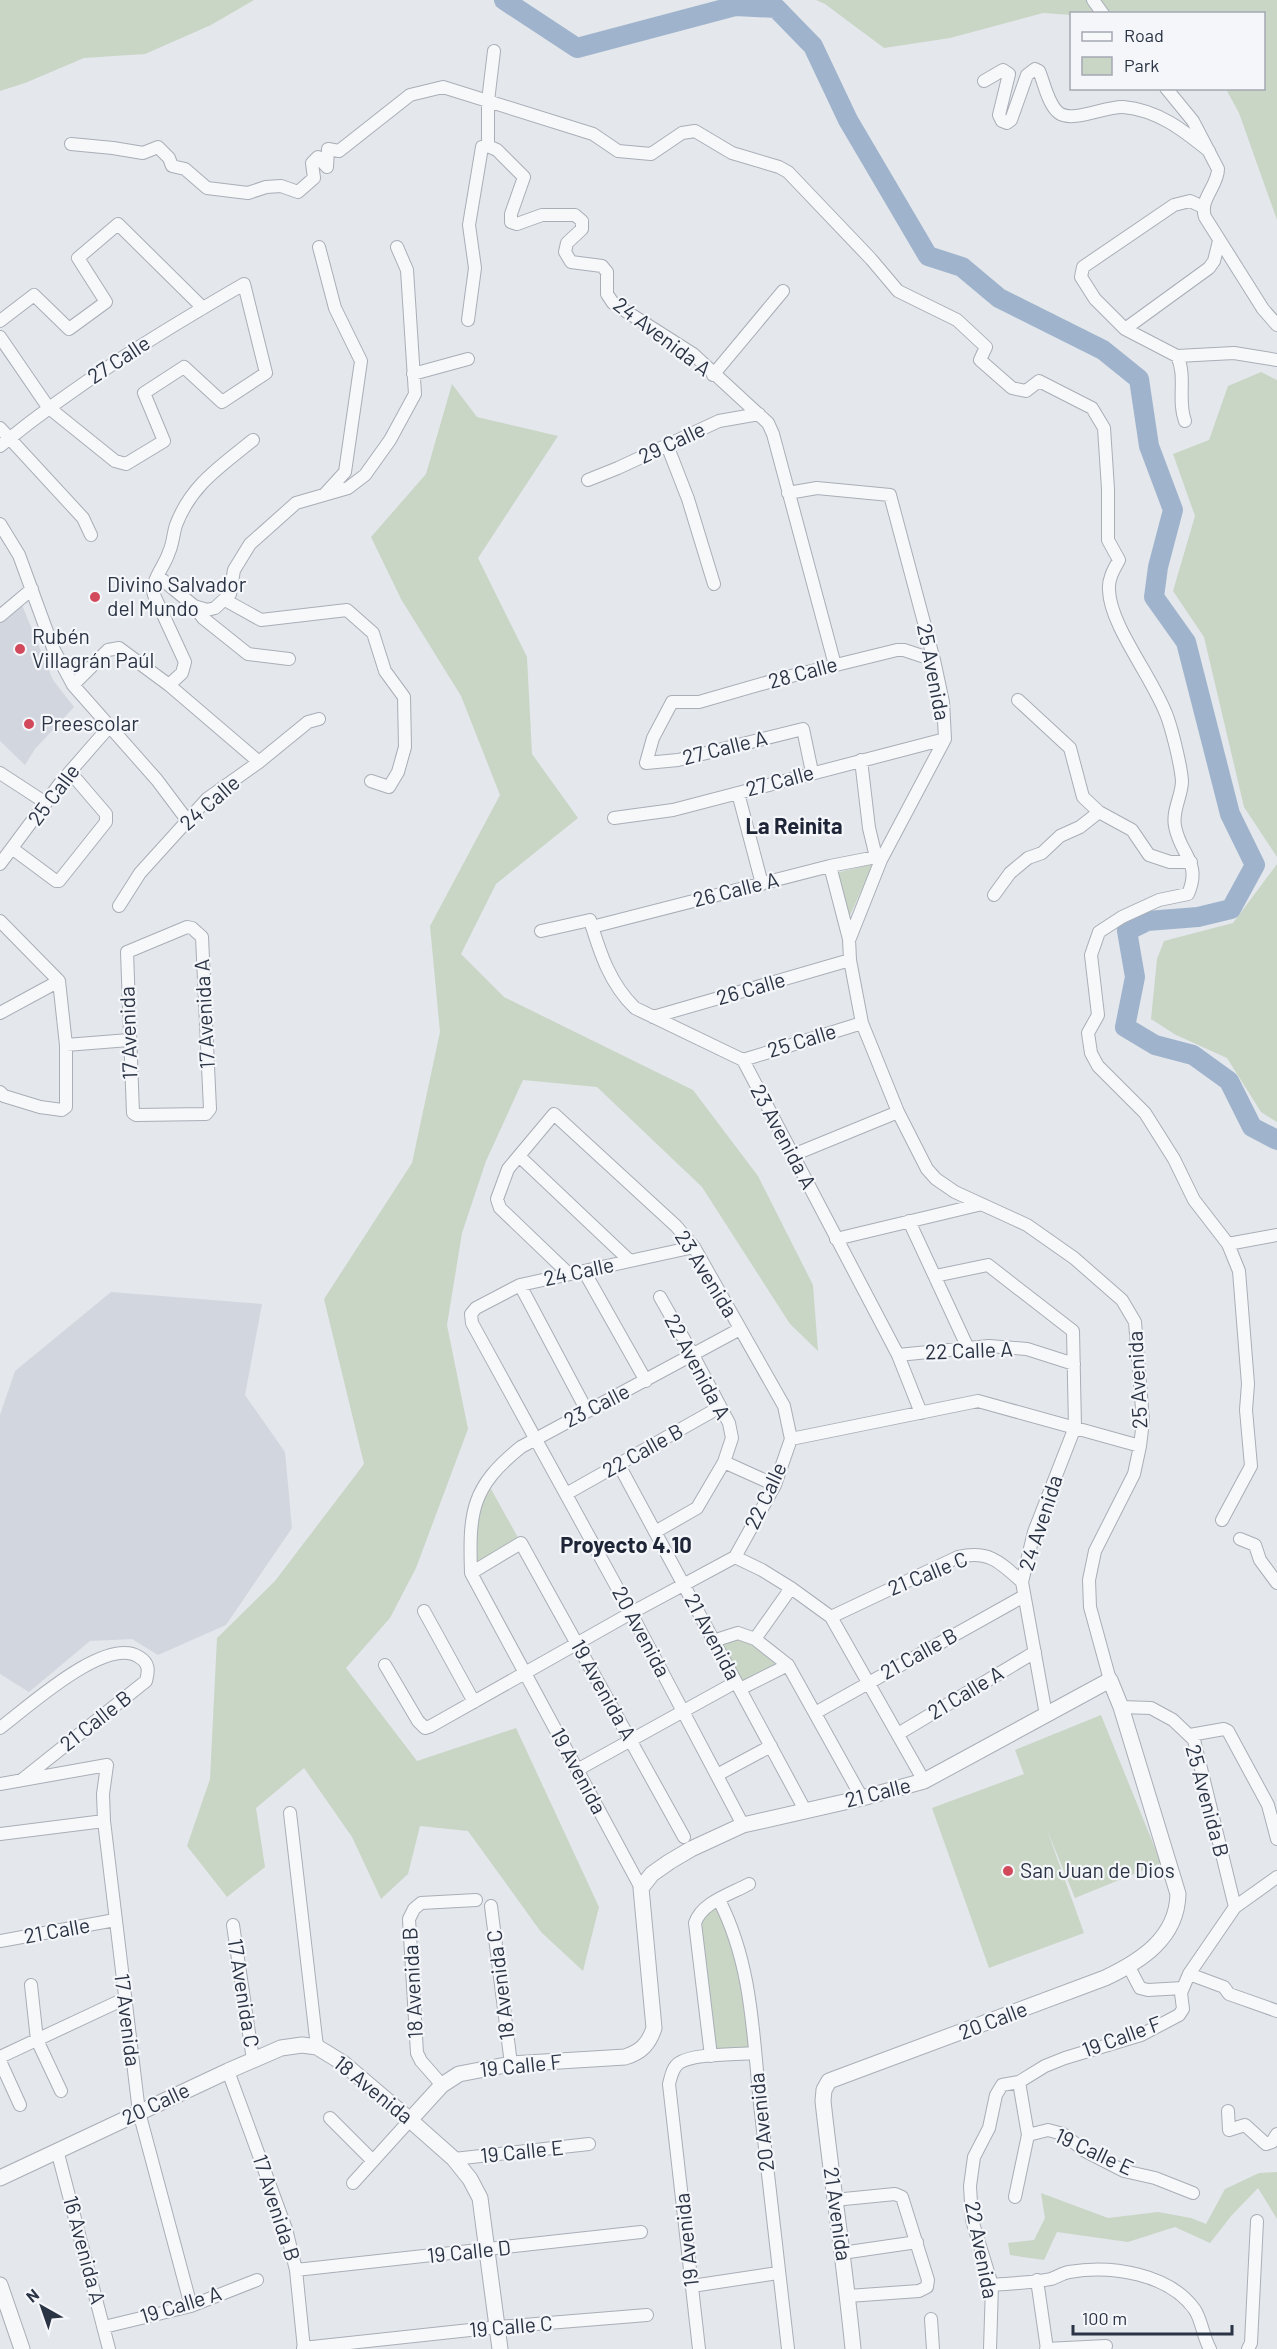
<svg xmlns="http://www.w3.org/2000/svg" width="1277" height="2349" viewBox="0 0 1277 2349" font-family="Barlow,sans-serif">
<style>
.built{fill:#d2d6de}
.green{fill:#c9d6c5}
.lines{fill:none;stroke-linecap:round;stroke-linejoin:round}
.river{stroke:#9fb4cc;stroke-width:20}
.minor-casing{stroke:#a9aeb7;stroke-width:14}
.tertiary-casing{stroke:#a9aeb7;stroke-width:17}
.minor{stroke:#f7f8fa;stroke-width:12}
.tertiary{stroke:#f7f8fa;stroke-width:15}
.poi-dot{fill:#d1495b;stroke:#f4f6f9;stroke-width:2}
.labels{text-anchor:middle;stroke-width:4.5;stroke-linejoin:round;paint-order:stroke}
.street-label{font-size:21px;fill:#2b3445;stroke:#f4f6f9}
.poi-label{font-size:21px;fill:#2b3445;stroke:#f4f6f9;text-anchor:start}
.neighbourhood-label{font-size:22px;font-weight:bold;fill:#1d2536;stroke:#f4f6f9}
</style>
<rect width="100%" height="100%" fill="#e4e7ec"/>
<path class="built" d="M19 598 53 680 74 707 35 749 25 765 0 741V617Z
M111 1292 262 1304 245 1395 285 1452 292 1528 226 1625 158 1655 132 1639 90 1641 29 1692 0 1674V1415L15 1371Z"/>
<path class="green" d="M0 0H254L211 25 145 54 84 58 25 83 0 91Z
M816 0H1277V220L1239 113 1226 89 1264 88V14H1072L1071 15 1043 13 950 38 884 48 825 4Z
M1261 372 1277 380V857L1244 807 1204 637 1173 591 1195 516 1173 454 1209 440 1228 386Z
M452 384 477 417 558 436 478 558 527 657 532 754 578 818 496 884 461 954 504 997 693 1090 758 1176 813 1285 818 1351 790 1324 702 1187 597 1087 523 1080 486 1161 462 1233 447 1325 468 1429 416 1568 390 1618 346 1668 417 1761 516 1728 599 1907 583 1971 541 1932 468 1831 420 1826 408 1874 381 1899 352 1837 304 1768 256 1808 265 1867 227 1897 187 1846 210 1779 217 1638 275 1581 364 1464 324 1299 412 1163 440 1032 430 926 500 795 461 696 401 599 371 537 426 474Z
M873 864 848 920 836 873Z
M1277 864V1122L1261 1112 1227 1058 1176 1035 1151 1019 1157 959 1164 941 1233 923Z
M486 1480 521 1543 471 1573 469 1537Z
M738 1633 788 1665 740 1689 713 1641Z
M1101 1715 1161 1863 1075 1898 1047 1830 1084 1933 989 1968 932 1808 1024 1774 1015 1750Z
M719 1900 731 1924 755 2053 711 2056 698 1914Z
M1277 2172V2219L1258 2188 1232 2215 1210 2243 1175 2227 1128 2242 1057 2232 1044 2260 1010 2255 1008 2243 1034 2240 1045 2218 1041 2193 1108 2218 1158 2212 1191 2218 1206 2224 1225 2189 1259 2173Z"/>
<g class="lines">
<path class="river" d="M504 0 577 48 735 6 776 8 813 46 848 120 928 256 962 267 999 298 1103 350 1139 379 1149 446 1173 510 1158 567 1154 597 1186 642 1230 814 1255 865 1231 909 1198 917 1147 921 1127 931 1135 977 1125 1027 1155 1045 1193 1055 1229 1081 1252 1127 1277 1140"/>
<g class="minor-casing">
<path id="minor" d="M1093 0 1103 14
M984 81 1003 70 1009 74 999 115 1002 121 1007 123 1011 120 1027 75 1035 69 1039 71C1044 82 1048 105 1059 113 1073 123 1106 106 1123 107 1158 110 1183 130 1209 151
M1166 88 1193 121 1218 169C1218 186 1199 199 1205 217L1263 309 1277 325
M71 144 113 148 143 153 158 147 169 158 172 166 185 169 207 188 248 193 266 187 281 186 298 192 314 178 312 163 318 157 327 167 328 149 339 151 410 95 443 87 593 134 618 151 651 154 682 133 695 131 732 153 779 167 788 172 871 259 898 291 957 320 986 347 980 360 1012 388 1026 391 1039 381 1092 408 1104 428 1108 489V540L1119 560C1114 569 1108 579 1109 590 1110 627 1155 680 1168 719 1173 734 1181 766 1182 781 1182 796 1172 810 1175 826 1180 855 1202 862 1188 894L1159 900 1122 917 1099 932 1091 955 1098 1015 1088 1033 1091 1053 1098 1066 1145 1113 1174 1159 1194 1200 1228 1244 1239 1271 1248 1384 1246 1410 1251 1466 1222 1520
M488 146 497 150 524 177 511 214V222L517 224 542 215H575L582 221V229L567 243 565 252 571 262 602 266 607 272V294L613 303 693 354 768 423 773 434 835 665
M1203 207 1190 201 1174 205 1083 267 1081 277 1095 299 1125 329 1177 356 1234 353 1277 360
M319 247 335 308 361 361 345 472 325 494
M468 320 475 268 469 225 482 147 488 146V101L494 51
M0 321 34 295 69 329 106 302 78 258 118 224 203 308
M1125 329 1209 268 1214 261 1219 241
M0 337 48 407 115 461 126 464 164 441 144 393 184 367 222 402 266 373 244 284C159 333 76 384 0 446
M1177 356C1187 376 1177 400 1185 421
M413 374 468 359
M713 375 783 291
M0 428 83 518 91 535
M667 445 688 499 714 584
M588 480 618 468 719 421 759 414
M788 493 817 488 890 495 934 660 943 702 945 739 881 860 850 938
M0 524 19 555 53 648 73 685 157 780 187 820
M158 576 194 606 207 610 215 608 230 594 234 570 250 544 296 503 348 488 365 475 390 440 415 394 407 270 397 247
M225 600 261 620 347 610 373 633 385 671 404 697 405 747 398 772 389 787 371 781
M194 606 203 618 248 654 289 659
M0 616 32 589
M73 685 108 650 119 648 169 685 259 762
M169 685 182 673 185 662 154 595C150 581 165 566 169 552 173 544 173 534 176 525 191 485 221 466 253 440
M1018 700 1070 748 1083 797 1099 812 1132 830 1149 855 1170 862H1191
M861 760 869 828 876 857
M812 772 803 729 678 760 646 763 653 738 672 702H699L779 679 897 650H904L934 660
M0 773 46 803
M738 793 762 884
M614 818 673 810 945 739
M13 849 56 881H59L106 822V814L70 772
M0 864 61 782 109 727
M830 866 849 939 850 960 862 1023 898 1112 927 1169 936 1179 955 1192 1027 1225 1074 1258 1122 1300 1135 1322 1143 1421 1140 1446 1134 1474 1095 1551 1089 1580 1090 1607 1110 1680
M994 895 1010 873 1028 858 1042 853 1060 836 1080 827 1099 812
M119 906 140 873 207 799 259 762 308 722 319 719
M0 921 59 981 66 1045V1107L62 1110 40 1107 4 1096 0 1092
M187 927 192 928 202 937 210 1109 206 1114 136 1115 133 1113 127 952Z
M592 927 830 866 876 857 881 860
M541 931 590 920C600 953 610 984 635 1008L743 1060 898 1355 921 1413
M0 1013 59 981
M653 1017 850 960
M66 1045 129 1040
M743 1060 862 1023
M793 1155 898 1112
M519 1156 630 1261
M909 1221 967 1346
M836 1239 978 1205
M1228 1244 1277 1235
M694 1247 520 1285 476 1308 471 1314 472 1323 631 1613 743 1825
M584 1271 646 1381
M569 1274 500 1208 497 1199 508 1169 554 1114 676 1226 694 1247 784 1406 791 1439
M935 1276 988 1265 1073 1331 1075 1427 1034 1532 1022 1582 1046 1715
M520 1285 587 1411
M898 1355 989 1346 1027 1349 1074 1364
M791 1439 978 1401 1140 1446
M724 1462 775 1485
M619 1465 805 1810
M566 1494 720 1407
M655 1532 697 1508 724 1462 732 1438 729 1423 693 1355 660 1297
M1240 1539 1255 1545 1260 1560 1277 1583
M735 1557 762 1570 791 1588 831 1617 924 1781
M471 1573 521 1543 684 1837
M424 1611 474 1702
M831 1617 958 1557C989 1550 1000 1562 1022 1582
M755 1639 791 1588
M713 1641 738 1633 755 1639 788 1665 862 1798
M385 1665 418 1721 425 1728 431 1726 631 1613 735 1557 775 1485 791 1439
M740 1689 788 1665
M1121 1707 1151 1708 1173 1720 1194 1740 1235 1907
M815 1713 1024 1596
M0 1728C27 1708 106 1635 139 1657 149 1663 149 1670 146 1681L23 1779
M898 1734 1035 1652
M1190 1735 1224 1729 1228 1731 1268 1805 1277 1839
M577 1770 736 1682
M717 1775 771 1746
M0 1784 107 1765 103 1794 104 1821 139 2112 191 2306
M290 1813 317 2047
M0 1834 104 1821
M641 1888 471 1573C469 1512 471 1487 521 1447L740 1329
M719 1900C752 1964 753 2034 760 2104 769 2186 778 2268 788 2349
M491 1906 511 2064
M233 1925 253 2060
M0 1941 115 1920
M1129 1967 1140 1988 1148 1990 1183 1988
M1189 1974 1224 1987 1229 1994 1277 2011
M31 1985 37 2040 61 2091
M711 2056 695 1923C702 1902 731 1894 749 1884
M0 2057 124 1999
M0 2061 20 2105
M228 2071 286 2229 296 2270 304 2349
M442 2085 421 2061 417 2053 409 1919 414 1909 421 1903 476 1900
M1228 2111 1229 2130 1245 2125 1266 2144 1272 2142 1277 2134
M330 2118 373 2161
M1028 2135 1048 2130 1063 2134 1085 2151 1124 2171 1155 2178 1193 2193
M57 2150 109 2349
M454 2159 589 2144
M353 2183 410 2120
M1015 2197 1028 2135 1019 2082
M834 2200 895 2194 902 2197 928 2280 927 2287 919 2291 848 2296
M842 2253 917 2242
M296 2270 641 2232
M1037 2280 1047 2349
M992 2285C1011 2283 1032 2283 1051 2279 1057 2277 1063 2273 1069 2272 1111 2265 1169 2273 1195 2310 1202 2321 1203 2337 1210 2349
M692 2286 778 2273
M931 2319 933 2349
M104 2327 191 2306 257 2280
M303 2348 498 2327 647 2315
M699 2349 669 2084C671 2077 672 2068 679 2063 694 2053 736 2055 755 2053
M990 2349 992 2285 972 2220 970 2186 974 2157 989 2128 996 2095 1002 2085 1019 2082 1045 2066 1065 2058 1141 2035 1179 2015 1183 2009 1181 1993 1189 1974 1235 1907 1277 1877
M1046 2349 1106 2346
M1248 2349 1251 2343 1257 2221"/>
</g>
<g class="tertiary-casing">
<path id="tertiary" d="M410 2120 442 2085 459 2074 511 2064 625 2057C641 2052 649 2044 654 2028L641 1888 652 1874 669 1862 691 1849 743 1825 862 1798 924 1781 1110 1680 1121 1707 1178 1894C1177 1938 1141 1961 1105 1978L829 2081 824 2090 823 2101C832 2184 845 2266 853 2349
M0 2178 228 2071 281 2048 302 2045 317 2047 343 2063 410 2120 454 2159 470 2179 480 2198 500 2349
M0 2285 22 2349"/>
</g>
<use href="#minor" class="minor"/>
<use href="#tertiary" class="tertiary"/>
</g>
<g class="poi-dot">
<circle cx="95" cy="597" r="6"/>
<circle cx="20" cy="649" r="6"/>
<circle cx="29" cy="724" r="6"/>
<circle cx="1008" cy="1871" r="6"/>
</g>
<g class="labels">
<g class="street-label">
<text transform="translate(662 337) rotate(37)" y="7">24 Avenida A</text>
<text transform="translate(119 360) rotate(-33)" y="7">27 Calle</text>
<text transform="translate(672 443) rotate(-25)" y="7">29 Calle</text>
<text transform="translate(933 672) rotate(79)" y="7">25 Avenida</text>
<text transform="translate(803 673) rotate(-15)" y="7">28 Calle</text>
<text transform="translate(725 748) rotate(-14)" y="7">27 Calle A</text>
<text transform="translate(780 781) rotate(-15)" y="7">27 Calle</text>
<text transform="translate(54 795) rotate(-53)" y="7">25 Calle</text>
<text transform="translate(210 803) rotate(-41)" y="7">24 Calle</text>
<text transform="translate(736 890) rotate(-14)" y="7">26 Calle A</text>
<text transform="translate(751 989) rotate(-16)" y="7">26 Calle</text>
<text transform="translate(205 1014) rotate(-93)" y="7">17 Avenida A</text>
<text transform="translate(129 1033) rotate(-92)" y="7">17 Avenida</text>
<text transform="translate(802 1041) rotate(-17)" y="7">25 Calle</text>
<text transform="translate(783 1137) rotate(62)" y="7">23 Avenida A</text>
<text transform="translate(579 1272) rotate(-12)" y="7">24 Calle</text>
<text transform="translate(706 1274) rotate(58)" y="7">23 Avenida</text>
<text transform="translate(969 1351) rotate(-2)" y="7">22 Calle A</text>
<text transform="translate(697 1367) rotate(62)" y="7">22 Avenida A</text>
<text transform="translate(1138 1380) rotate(-93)" y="7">25 Avenida</text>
<text transform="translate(597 1406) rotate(-27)" y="7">23 Calle</text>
<text transform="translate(643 1451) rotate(-29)" y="7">22 Calle B</text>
<text transform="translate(766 1496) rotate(-65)" y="7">22 Calle</text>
<text transform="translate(1041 1523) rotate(-72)" y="7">24 Avenida</text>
<text transform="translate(928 1574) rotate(-22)" y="7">21 Calle C</text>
<text transform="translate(641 1632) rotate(62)" y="7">20 Avenida</text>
<text transform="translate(712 1637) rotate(62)" y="7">21 Avenida</text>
<text transform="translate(919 1654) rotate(-29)" y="7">21 Calle B</text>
<text transform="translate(603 1690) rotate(61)" y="7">19 Avenida A</text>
<text transform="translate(966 1693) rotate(-31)" y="7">21 Calle A</text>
<text transform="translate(96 1721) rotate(-38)" y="7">21 Calle B</text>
<text transform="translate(578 1771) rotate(62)" y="7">19 Avenida</text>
<text transform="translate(878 1793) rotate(-14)" y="7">21 Calle</text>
<text transform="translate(1207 1801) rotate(75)" y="7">25 Avenida B</text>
<text transform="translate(57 1931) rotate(-10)" y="7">21 Calle</text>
<text transform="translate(413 1983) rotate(-93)" y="7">18 Avenida B</text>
<text transform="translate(501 1985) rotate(-97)" y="7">18 Avenida C</text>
<text transform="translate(243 1993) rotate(81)" y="7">17 Avenida C</text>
<text transform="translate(127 2020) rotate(83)" y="7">17 Avenida</text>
<text transform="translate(993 2021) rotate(-21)" y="7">20 Calle</text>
<text transform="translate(1122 2037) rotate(-20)" y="7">19 Calle F</text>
<text transform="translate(521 2066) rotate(-6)" y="7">19 Calle F</text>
<text transform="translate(373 2090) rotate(39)" y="7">18 Avenida</text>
<text transform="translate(156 2104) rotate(-25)" y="7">20 Calle</text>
<text transform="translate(762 2122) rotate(-96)" y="7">20 Avenida</text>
<text transform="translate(522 2152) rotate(-6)" y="7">19 Calle E</text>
<text transform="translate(1094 2152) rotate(25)" y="7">19 Calle E</text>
<text transform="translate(276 2208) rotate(72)" y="7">17 Avenida B</text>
<text transform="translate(837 2214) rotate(82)" y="7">21 Avenida</text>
<text transform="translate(687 2240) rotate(-96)" y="7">19 Avenida</text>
<text transform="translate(84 2250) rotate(75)" y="7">16 Avenida A</text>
<text transform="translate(981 2250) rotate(79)" y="7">22 Avenida</text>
<text transform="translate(469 2252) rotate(-6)" y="7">19 Calle D</text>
<text transform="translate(181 2305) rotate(-17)" y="7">19 Calle A</text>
<text transform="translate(511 2327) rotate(-5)" y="7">19 Calle C</text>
</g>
<g class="poi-label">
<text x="107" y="592">Divino Salvador<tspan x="107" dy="24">del Mundo</tspan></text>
<text x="32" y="644">Rubén<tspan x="32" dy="24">Villagrán Paúl</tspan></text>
<text x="41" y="731">Preescolar</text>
<text x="1020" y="1878">San Juan de Dios</text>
</g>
<g class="neighbourhood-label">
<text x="794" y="834">La Reinita</text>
<text x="626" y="1553">Proyecto 4.10</text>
</g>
</g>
<rect x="1070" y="12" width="195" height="78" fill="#f4f6f9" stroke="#a4a8b1" stroke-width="1.5"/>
<rect x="1082" y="32" width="30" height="9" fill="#f7f8fa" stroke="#a4a8b1" stroke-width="1.5"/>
<text x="1124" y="42" font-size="18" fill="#2b3445">Road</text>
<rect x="1082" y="57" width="30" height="18" fill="#c9d6c5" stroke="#a4a8b1" stroke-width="1.5"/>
<text x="1124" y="72" font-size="18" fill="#2b3445">Park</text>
<g transform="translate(42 2307) rotate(320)" stroke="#f4f6f9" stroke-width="4.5" paint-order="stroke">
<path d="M0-4.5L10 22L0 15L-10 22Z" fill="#2b3445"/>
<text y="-9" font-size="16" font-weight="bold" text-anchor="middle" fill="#2b3445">N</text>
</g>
<path d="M1073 2325v9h159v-9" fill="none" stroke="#2b3445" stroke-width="3"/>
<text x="1082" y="2325" font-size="18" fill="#2b3445" stroke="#f4f6f9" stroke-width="4.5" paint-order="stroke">100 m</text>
</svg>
